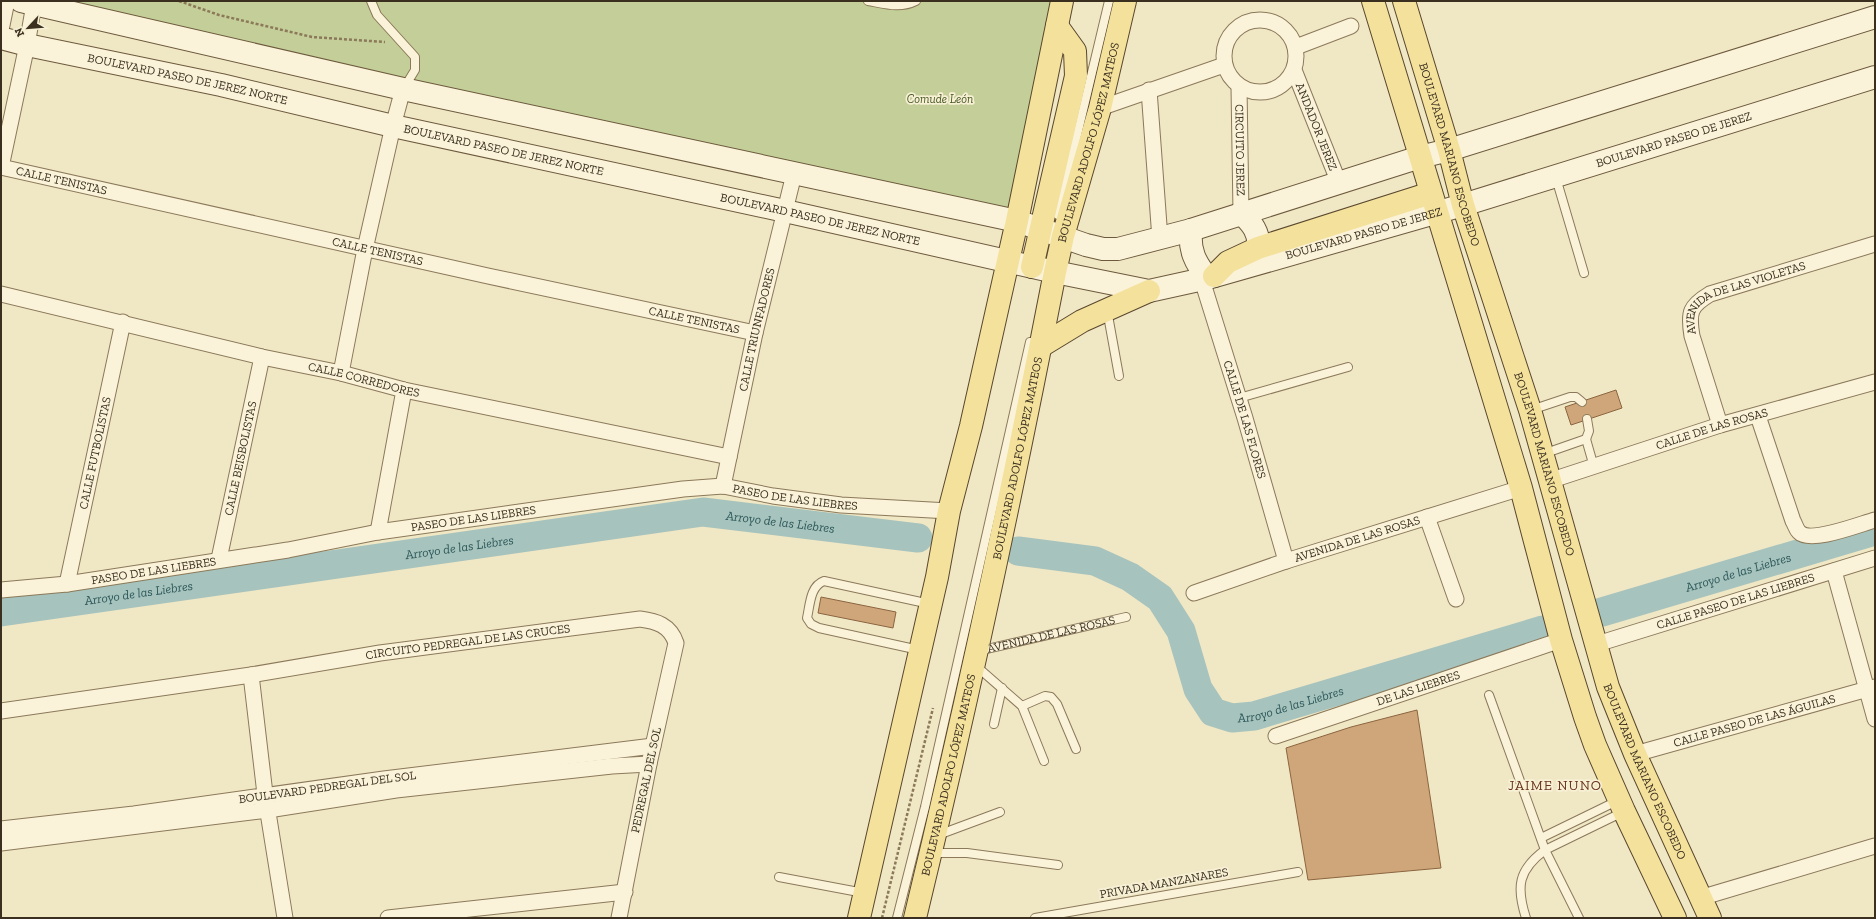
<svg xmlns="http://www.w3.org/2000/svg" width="1876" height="919" viewBox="0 0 1876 919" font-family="'Zilla Slab',serif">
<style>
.green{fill:#c3ce98}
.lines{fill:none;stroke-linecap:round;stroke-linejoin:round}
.river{stroke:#a7c3bd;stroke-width:29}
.building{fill:#cfa67a;stroke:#8b653f}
.service-casing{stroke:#8b795a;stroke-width:10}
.minor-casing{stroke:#8b795a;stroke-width:17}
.secondary-casing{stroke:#6d5a3d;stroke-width:24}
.primary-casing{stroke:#59472e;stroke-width:24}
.path{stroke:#8b795a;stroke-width:2.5;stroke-dasharray:3 2;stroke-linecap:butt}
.service{stroke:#faf3d9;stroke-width:8}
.minor{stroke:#faf3d9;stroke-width:15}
.secondary{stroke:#faf3d9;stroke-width:22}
.primary{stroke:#f3e19c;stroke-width:22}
.labels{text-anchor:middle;stroke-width:3.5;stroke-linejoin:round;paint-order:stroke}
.street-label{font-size:12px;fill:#3b2f1f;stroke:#f7f0d5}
.park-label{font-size:12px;font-style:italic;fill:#465824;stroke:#f7f0d5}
.water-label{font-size:13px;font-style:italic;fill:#2d595b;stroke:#f7f0d5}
.quarter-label{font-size:14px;letter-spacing:1px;fill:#69341c;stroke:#f7f0d5}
</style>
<rect width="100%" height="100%" fill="#f0e7c5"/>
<path class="green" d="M51 1H1068L1017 217Z"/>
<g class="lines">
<g class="river">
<path id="s1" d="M1018 551 1095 561 1130 577 1160 598 1181 631 1198 689 1213 712 1232 718 1254 716 1543 630"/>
<path id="s2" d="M1 612 703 512 918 538"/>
<path id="s3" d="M1602 612 1875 531"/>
</g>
</g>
<path class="building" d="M1616 390 1622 408 1571 425 1565 407Z
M821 597 896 612 893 628 818 613Z
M1417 710 1441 868 1308 880 1286 748 1351 727Z"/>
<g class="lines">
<g class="service-casing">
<g id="service">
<path d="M371 1 377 15 415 57V70L404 88"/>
<path d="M868 1C885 4 900 9 916 1"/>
<path d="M1556 178 1584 273"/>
<path d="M1058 215 1109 1"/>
<path d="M1107 310 1119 376"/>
<path d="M1239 398 1348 367"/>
<path d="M1531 410 1570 397H1576L1582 402"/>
<path d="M1586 439 1594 467"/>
<path d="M1543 454 1586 439 1589 431 1587 419"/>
<path d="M919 650 819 628 811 624 807 618C810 605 810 586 824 581L930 604"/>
<path id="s4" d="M978 651 1126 617"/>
<path d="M975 665 1022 706 1044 761"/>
<path d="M1489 695 1545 850 1579 918"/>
<path d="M1022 706 1045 696 1051 697 1057 704 1076 749"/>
<path d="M994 724 1002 688"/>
<path d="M938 835 1000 812"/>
<path d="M1541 838 1619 800"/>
<path d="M932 853H967L1058 865"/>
<path d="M779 877 864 893"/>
<path d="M897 918 925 807 1030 342"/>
<path d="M1035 918 1298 872"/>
<path d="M1526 918C1516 887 1518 870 1545 850L1623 812"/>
</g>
</g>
<g class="minor-casing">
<g id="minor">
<circle cx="1260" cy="56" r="36"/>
<path d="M1 30 7 1"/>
<path d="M1296 47 1351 26"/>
<path id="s5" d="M1294 70 1339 183"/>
<path id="s6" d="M1239 87 1241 213"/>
<path d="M1149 90 1160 239"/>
<path d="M1100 108 1224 65"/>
<path id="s7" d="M1 167 488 276 755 333"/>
<path d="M1 167 27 45 34 4"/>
<path id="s8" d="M1202 280 1245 418 1286 561"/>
<path id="s9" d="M1 294 262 357 341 373 404 390 729 457"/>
<path d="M341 373 365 249 393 126 403 89"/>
<path d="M1758 416 1793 521C1795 524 1796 529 1799 532 1810 544 1860 524 1875 520"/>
<path id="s10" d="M1720 425 1692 336C1688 312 1690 306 1710 294L1875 244"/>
<path id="s11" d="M1549 481 1720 425 1875 382"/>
<path id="s12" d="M723 486 755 333 794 174"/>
<path d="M1427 517 1456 599"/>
<path d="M378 532 404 390"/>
<path id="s13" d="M219 559 262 357"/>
<path d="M1834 571 1875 719"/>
<path id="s14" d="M67 584 123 322"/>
<path id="s15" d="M1 590 67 584 288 550 378 532 683 489 723 486 773 496 841 505 949 511"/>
<path id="s16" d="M1194 593 1286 561 1521 488"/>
<path id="s17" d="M1597 644 1875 558"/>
<path d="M251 675 265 794 285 918"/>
<path id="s18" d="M1 711 251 675 380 653 640 619C656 621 670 625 676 643L649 764 619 918"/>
<path id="s19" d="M1276 736 1561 640"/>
<path id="s20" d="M1635 754 1875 687"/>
<path id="s21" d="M1 829 134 814 384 779 653 746"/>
<path d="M1 843 268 810 396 790 612 766 649 764"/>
<path d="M1700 898 1875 846"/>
<path d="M388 918 625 892"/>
</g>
</g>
<g class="secondary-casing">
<g id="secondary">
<path d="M21 1 403 89 1017 221 1086 245 1103 249H1118L1191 230 1420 157 1449 150 1875 17"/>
<path id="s22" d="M1 38 27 45 221 85 393 126 785 211 1055 272 1149 291 1208 278 1463 205 1875 77"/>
<path d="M1241 213C1252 223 1260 233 1258 248"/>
<path d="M1191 230C1189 250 1195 263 1208 278"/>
</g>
</g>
<g class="primary-casing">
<g id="primary">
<path d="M1373 1 1521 488 1561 640 1585 717 1595 745 1624 811 1675 918"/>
<path id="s23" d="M1404 1 1449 150 1463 205 1530 410 1608 687 1635 754 1710 918"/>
<path d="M1032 267 1076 76 1075 51 1057 26"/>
<path d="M1214 276 1228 262 1258 248 1431 193"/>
<path d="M1041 346 1082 321 1149 291"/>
<path d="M859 918 937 577 949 511 971 426 1017 221 1062 1"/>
<path id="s24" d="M915 918C967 704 1013 488 1055 272L1063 236 1100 108 1125 1"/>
</g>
</g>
<path class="path" d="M179 1 219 15 312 37 385 42
M882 918 933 708"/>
<use href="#service" class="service"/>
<use href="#minor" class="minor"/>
<use href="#secondary" class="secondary"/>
<use href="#primary" class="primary"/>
</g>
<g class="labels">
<g class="street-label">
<text dy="4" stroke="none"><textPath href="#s22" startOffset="191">BOULEVARD PASEO DE JEREZ NORTE</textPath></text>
<text dy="4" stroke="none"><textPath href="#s5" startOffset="61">ANDADOR JEREZ</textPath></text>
<text dy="4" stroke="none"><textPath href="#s22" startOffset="1722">BOULEVARD PASEO DE JEREZ</textPath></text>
<text dy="4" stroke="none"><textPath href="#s24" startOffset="795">BOULEVARD ADOLFO LÓPEZ MATEOS</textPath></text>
<text dy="4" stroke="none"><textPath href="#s22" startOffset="515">BOULEVARD PASEO DE JEREZ NORTE</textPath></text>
<text dy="4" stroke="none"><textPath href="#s6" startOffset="63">CIRCUITO JEREZ</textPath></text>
<text dy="4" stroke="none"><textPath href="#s23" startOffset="160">BOULEVARD MARIANO ESCOBEDO</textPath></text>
<text dy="4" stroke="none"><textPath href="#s7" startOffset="62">CALLE TENISTAS</textPath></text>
<text dy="4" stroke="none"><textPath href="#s22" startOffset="839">BOULEVARD PASEO DE JEREZ NORTE</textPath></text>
<text dy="4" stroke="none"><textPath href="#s22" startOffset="1398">BOULEVARD PASEO DE JEREZ</textPath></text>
<text dy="4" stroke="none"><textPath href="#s7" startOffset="386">CALLE TENISTAS</textPath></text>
<text dy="4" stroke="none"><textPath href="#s10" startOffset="169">AVENIDA DE LAS VIOLETAS</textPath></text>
<text dy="4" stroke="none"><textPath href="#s7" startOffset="710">CALLE TENISTAS</textPath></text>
<text dy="4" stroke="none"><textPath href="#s12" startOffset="160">CALLE TRIUNFADORES</textPath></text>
<text dy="4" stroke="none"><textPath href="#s9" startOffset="373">CALLE CORREDORES</textPath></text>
<text dy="4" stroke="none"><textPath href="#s8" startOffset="146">CALLE DE LAS FLORES</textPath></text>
<text dy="4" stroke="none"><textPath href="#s11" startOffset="171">CALLE DE LAS ROSAS</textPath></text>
<text dy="4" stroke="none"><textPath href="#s14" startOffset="134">CALLE FUTBOLISTAS</textPath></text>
<text dy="4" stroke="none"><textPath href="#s13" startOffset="103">CALLE BEISBOLISTAS</textPath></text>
<text dy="4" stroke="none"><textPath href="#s24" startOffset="471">BOULEVARD ADOLFO LÓPEZ MATEOS</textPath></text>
<text dy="4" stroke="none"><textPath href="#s23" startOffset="484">BOULEVARD MARIANO ESCOBEDO</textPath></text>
<text dy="4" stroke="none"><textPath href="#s15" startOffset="803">PASEO DE LAS LIEBRES</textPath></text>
<text dy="4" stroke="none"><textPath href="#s15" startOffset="478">PASEO DE LAS LIEBRES</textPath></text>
<text dy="4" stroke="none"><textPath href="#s16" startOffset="172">AVENIDA DE LAS ROSAS</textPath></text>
<text dy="4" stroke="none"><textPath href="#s15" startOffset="154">PASEO DE LAS LIEBRES</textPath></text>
<text dy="4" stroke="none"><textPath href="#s17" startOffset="145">CALLE PASEO DE LAS LIEBRES</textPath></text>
<text dy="4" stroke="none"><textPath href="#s4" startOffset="75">AVENIDA DE LAS ROSAS</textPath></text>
<text dy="4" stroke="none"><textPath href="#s18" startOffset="472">CIRCUITO PEDREGAL DE LAS CRUCES</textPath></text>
<text dy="4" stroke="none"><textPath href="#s19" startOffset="150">DE LAS LIEBRES</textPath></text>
<text dy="4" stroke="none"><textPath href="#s20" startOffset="124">CALLE PASEO DE LAS ÁGUILAS</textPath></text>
<text dy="4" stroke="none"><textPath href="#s23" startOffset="808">BOULEVARD MARIANO ESCOBEDO</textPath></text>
<text dy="4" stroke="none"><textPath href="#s24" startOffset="147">BOULEVARD ADOLFO LÓPEZ MATEOS</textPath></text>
<text transform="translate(646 780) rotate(-78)" y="4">PEDREGAL DEL SOL</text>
<text dy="4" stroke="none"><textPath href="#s21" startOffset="329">BOULEVARD PEDREGAL DEL SOL</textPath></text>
<text transform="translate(1164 883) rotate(-10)" y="4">PRIVADA MANZANARES</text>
</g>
<g class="park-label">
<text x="940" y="103">Comude León</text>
</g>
<g class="water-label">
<text dy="5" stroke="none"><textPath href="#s2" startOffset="787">Arroyo de las Liebres</textPath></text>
<text dy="5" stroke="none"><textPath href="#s2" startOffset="463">Arroyo de las Liebres</textPath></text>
<text dy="5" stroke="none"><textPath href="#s3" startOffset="142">Arroyo de las Liebres</textPath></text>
<text dy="5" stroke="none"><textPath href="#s2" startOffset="139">Arroyo de las Liebres</textPath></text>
<text dy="5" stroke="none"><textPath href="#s1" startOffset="360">Arroyo de las Liebres</textPath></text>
</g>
<g class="quarter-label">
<text x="1555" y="790">JAIME NUNO</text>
</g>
</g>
<rect width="1876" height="919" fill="none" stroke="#3b2f1f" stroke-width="4"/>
<g transform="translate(28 28) rotate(244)" stroke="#f7f0d5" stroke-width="3" paint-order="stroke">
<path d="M0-3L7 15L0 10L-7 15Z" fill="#3b2f1f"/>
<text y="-6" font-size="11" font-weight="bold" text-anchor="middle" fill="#3b2f1f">N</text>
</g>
</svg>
